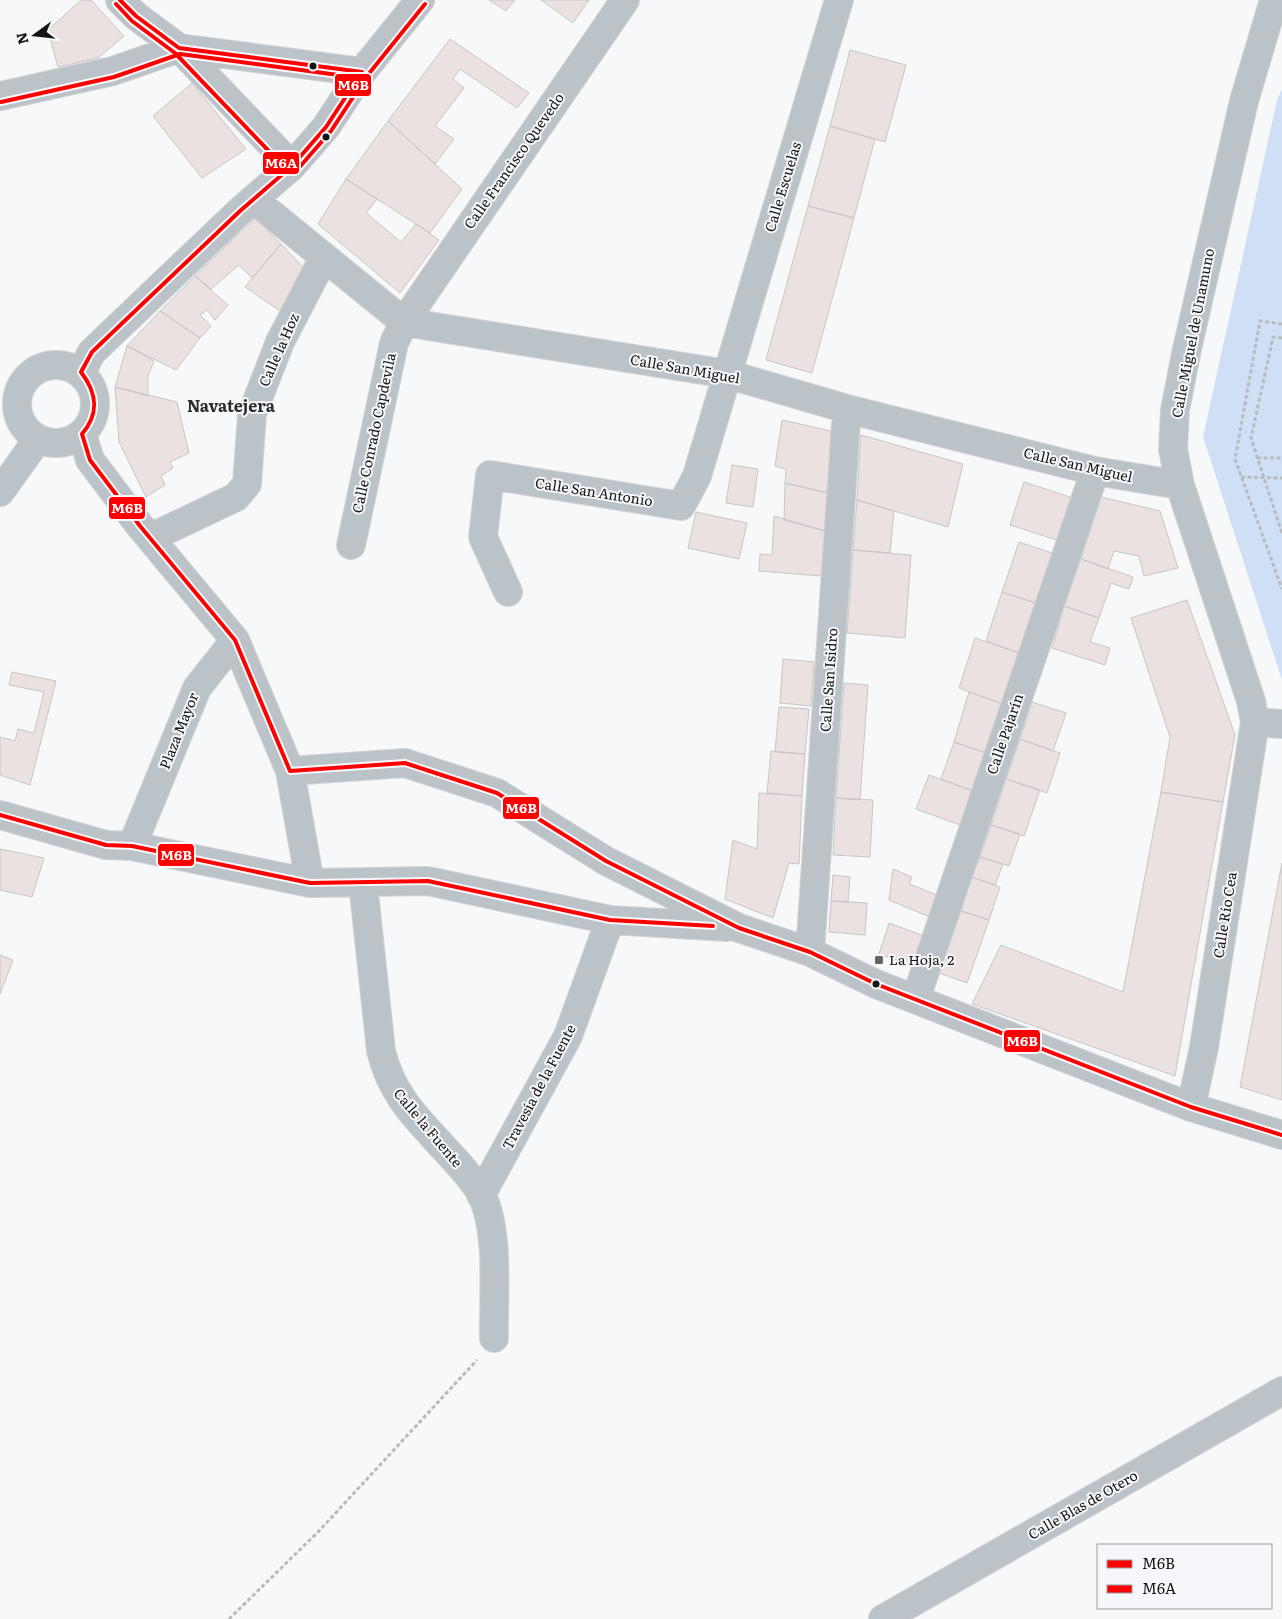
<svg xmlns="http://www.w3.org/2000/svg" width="1282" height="1619" viewBox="0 0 1282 1619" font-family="Literata,serif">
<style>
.green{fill:#cfe0f6}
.building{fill:#ebe1e1;stroke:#c7c6c6}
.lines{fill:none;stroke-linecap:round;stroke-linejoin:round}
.street-casing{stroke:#d3d4d5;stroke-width:30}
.path{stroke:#b6bbbe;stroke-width:3;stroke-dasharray:4 2.5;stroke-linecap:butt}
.street{stroke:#bcc3c8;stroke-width:28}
.bus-1-casing{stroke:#f6f7fa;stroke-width:8}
.bus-2-casing{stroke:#f6f7fa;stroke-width:8}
.bus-1{stroke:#f00;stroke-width:4}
.bus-2{stroke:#f00;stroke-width:4}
.bus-dot{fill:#151516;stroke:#f6f7fa;stroke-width:2}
.poi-dot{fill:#646465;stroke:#f6f7fa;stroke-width:2}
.labels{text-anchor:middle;stroke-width:4;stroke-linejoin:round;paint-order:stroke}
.street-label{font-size:14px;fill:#151516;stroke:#f6f7fa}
.poi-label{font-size:14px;fill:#151516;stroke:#f6f7fa;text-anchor:start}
.quarter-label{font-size:16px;font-weight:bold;fill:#2a2c2d;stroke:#f6f7fa}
.line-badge{stroke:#f6f7fa;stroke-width:2}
.badge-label{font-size:14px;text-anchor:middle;font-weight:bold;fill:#fff}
</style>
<rect width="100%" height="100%" fill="#f7f8f9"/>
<path class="green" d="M1282 89V680L1203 437 1277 100Z"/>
<path class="building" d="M81 0H91L124 36 98 58 58 67 48 30Z
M489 0H515L506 11Z
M541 0H589L573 23Z
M450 39 529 93 517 108 460 69 453 79 464 88 435 126 454 139 435 164 388 121Z
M850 50 906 65 885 142 830 126Z
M192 83 246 149 202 178 153 116Z
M388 121 462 189 430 233 346 179Z
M830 126 875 139 854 218 808 206Z
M346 179 377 199 366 213 401 242 416 224 439 240 400 293 318 224Z
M808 206 854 218 812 373 766 360Z
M255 218 281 244 252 278 239 265 211 289 195 276Z
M281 244 305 269 280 311 245 287Z
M195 276 228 305 215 320 207 310 200 315 211 326 200 338 160 311Z
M160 311 200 338 176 370 127 346Z
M127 346 154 361 148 376V396L115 387Z
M115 387 177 402 189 453 170 462 173 468 161 476 165 485 146 497 119 442Z
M782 420 831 431 828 493 785 483 786 469 775 466Z
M861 435 963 464 948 527 857 500Z
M732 465 758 469 753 507 726 503Z
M1024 482 1073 498 1060 541 1010 525Z
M785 483 828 493 825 531 784 520Z
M1101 497 1160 511 1178 568 1144 576 1139 556 1114 551 1108 569 1081 559Z
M857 500 894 511 890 553 853 550Z
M696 512 747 523 739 559 688 548Z
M774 516 825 531 821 576 759 571 760 554 772 555Z
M1019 542 1055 554 1039 604 1002 592Z
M853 550 911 555 905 638 847 633Z
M1081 559 1133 577 1129 589 1111 583 1099 618 1064 606Z
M1002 592 1039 604 1022 654 986 641Z
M1187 600 1235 735 1223 802 1161 792 1170 737 1131 618Z
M1064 606 1099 618 1090 642 1110 648 1105 665 1052 648Z
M975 638 1022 654 1005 705 959 688Z
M783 659 814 662 811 706 780 703Z
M12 672 56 681 30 785 0 775V737L15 741 18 729 34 733 44 692 9 685Z
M844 683 868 685 860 800 836 798Z
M969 692 1009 706 986 753 954 742Z
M1032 702 1066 713 1053 751 1020 739Z
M779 707 809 709 805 754 775 752Z
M1020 739 1060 753 1047 793 1006 779Z
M954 742 986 753 973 791 941 779Z
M771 751 805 754 802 796 767 793Z
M929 775 973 791 960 825 916 809Z
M1006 779 1040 790 1024 836 991 825Z
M1161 792 1223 802 1175 1076 972 1004 1001 945 1123 992Z
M759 793 802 796 799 864 789 863 773 918 725 899 733 840 757 849Z
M836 798 873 800 870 857 833 855Z
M991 825 1020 834 1009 866 980 857Z
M0 849 44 858 32 897 0 890Z
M980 857 1003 864 995 885 972 877Z
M1282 863V1100L1240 1087Z
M893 869 912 877 909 884 937 895 930 917 889 900Z
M833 875 850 877 848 902 831 901Z
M972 877 1000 887 989 920 961 911Z
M831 901 867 903 865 935 829 932Z
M961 911 989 920 967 983 939 973Z
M889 923 924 936 912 966 879 954Z
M0 955 13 960 0 994Z"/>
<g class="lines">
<g class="street-casing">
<path id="street" d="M120 0 136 16 179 48 292 166
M0 96 113 71 179 48 362 72
M254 200 404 322 727 374 847 409 1095 471 1180 485
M17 404a39 39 0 1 1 78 0a39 39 0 1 1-78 0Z
M81 372 92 352 240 211 292 166 326 127 362 72 420 0
M82 434 90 460 140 526 235 640 290 771 310 883
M0 492 38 439
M150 538 236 497 247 484 252 414 280 342 324 257
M351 545 394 343 404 322 625 0
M508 592 483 537 490 475 681 506 697 476 839 0
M1255 722 1282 724
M290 771 405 763 497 793 606 861 739 928 810 952 876 984 1191 1107 1282 1135
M0 815 106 845 132 846 310 883 428 881 610 920 727 927
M132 846 197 688 235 640
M363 883 381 1051C393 1100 422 1123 454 1159 464 1170 475 1182 482 1195 500 1235 493 1294 494 1338
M810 952 847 409
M916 998 1095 471
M1191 1107 1204 1047 1255 722 1251 701 1180 485 1173 449 1175 410 1187 349 1244 101 1274 0
M481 1195 568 1036 610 920
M883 1619 1282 1391"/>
</g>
<path class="path" d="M1282 324 1260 321 1235 459 1282 589
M1282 338 1273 337 1251 438 1282 533
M1257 458H1282
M1241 477 1282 478
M229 1619 318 1532 477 1360"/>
<use href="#street" class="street"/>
<g class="bus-1-casing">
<path id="bus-1" d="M120 0 136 16 179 48 362 72 326 127 292 166 240 211 92 352 81 372C97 393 100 413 82 434L90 460 140 526 235 640 290 771 405 763 497 793 606 861 739 928 810 952 876 984 1191 1107 1282 1135
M0 815 106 845 132 846 310 883 428 881 610 920 713 926"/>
</g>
<g class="bus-2-casing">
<path id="bus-2" d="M116 4 132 21 175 53 287 170 292 172 297 170 331 131 367 76 425 4
M1 102 114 77 180 54 361 78"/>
</g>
<use href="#bus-1" class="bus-1"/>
<use href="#bus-2" class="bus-2"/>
</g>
<g class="bus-dot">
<circle cx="313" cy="66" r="4.5"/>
<circle cx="326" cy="137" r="4.5"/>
<circle cx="876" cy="984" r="4.5"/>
</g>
<rect class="poi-dot" x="874" y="955" width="10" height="10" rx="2.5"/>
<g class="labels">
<g class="street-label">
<text transform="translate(514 161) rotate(-55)" y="5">Calle Francisco Quevedo</text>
<text transform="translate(783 187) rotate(-73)" y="5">Calle Escuelas</text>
<text transform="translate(1193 333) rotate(-79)" y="5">Calle Miguel de Unamuno</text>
<text transform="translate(279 350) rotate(-66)" y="5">Calle la Hoz</text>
<text transform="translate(685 369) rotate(10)" y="5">Calle San Miguel</text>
<text transform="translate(374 433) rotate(-78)" y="5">Calle Conrado Capdevila</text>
<text transform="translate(1078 465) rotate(13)" y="5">Calle San Miguel</text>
<text transform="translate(594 492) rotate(9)" y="5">Calle San Antonio</text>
<text transform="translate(829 680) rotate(-86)" y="5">Calle San Isidro</text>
<text transform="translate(179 731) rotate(-68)" y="5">Plaza Mayor</text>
<text transform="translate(1005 734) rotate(-71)" y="5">Calle Pajarín</text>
<text transform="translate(1225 915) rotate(-81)" y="5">Calle Río Cea</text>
<text transform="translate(539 1087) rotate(-62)" y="5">Travesía de la Fuente</text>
<text transform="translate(428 1128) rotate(50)" y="5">Calle la Fuente</text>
<text transform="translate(1083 1505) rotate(-30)" y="5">Calle Blas de Otero</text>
</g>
<g class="poi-label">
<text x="889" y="965">La Hoja, 2</text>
</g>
<g class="quarter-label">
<text x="231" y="412">Navatejera</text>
</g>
</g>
<g class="line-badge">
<rect x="334" y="73" width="38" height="24" rx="5" fill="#f00"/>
<rect x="262" y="151" width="38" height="24" rx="5" fill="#f00"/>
<rect x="108" y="496" width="38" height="24" rx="5" fill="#f00"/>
<rect x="502" y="796" width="38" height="24" rx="5" fill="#f00"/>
<rect x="157" y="843" width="38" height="24" rx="5" fill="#f00"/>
<rect x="1003" y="1029" width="38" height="24" rx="5" fill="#f00"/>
</g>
<g class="badge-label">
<text x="353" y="90">M6B</text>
<text x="281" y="168">M6A</text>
<text x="127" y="513">M6B</text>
<text x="521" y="813">M6B</text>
<text x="176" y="860">M6B</text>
<text x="1022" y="1046">M6B</text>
</g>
<rect x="1097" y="1544" width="175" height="65" fill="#f6f7fa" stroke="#9c9d9f"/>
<rect x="1107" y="1560" width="25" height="8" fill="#ff0000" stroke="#9c9d9f"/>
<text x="1142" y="1569" font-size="15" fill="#151516">M6B</text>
<rect x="1107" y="1585" width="25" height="8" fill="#ff0000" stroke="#9c9d9f"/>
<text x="1142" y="1594" font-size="15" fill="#151516">M6A</text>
<g transform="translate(35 35) rotate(255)" stroke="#f6f7fa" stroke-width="4" paint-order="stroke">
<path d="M0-4L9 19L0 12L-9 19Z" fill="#151516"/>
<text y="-8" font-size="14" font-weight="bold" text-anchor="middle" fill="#151516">N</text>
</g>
</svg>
